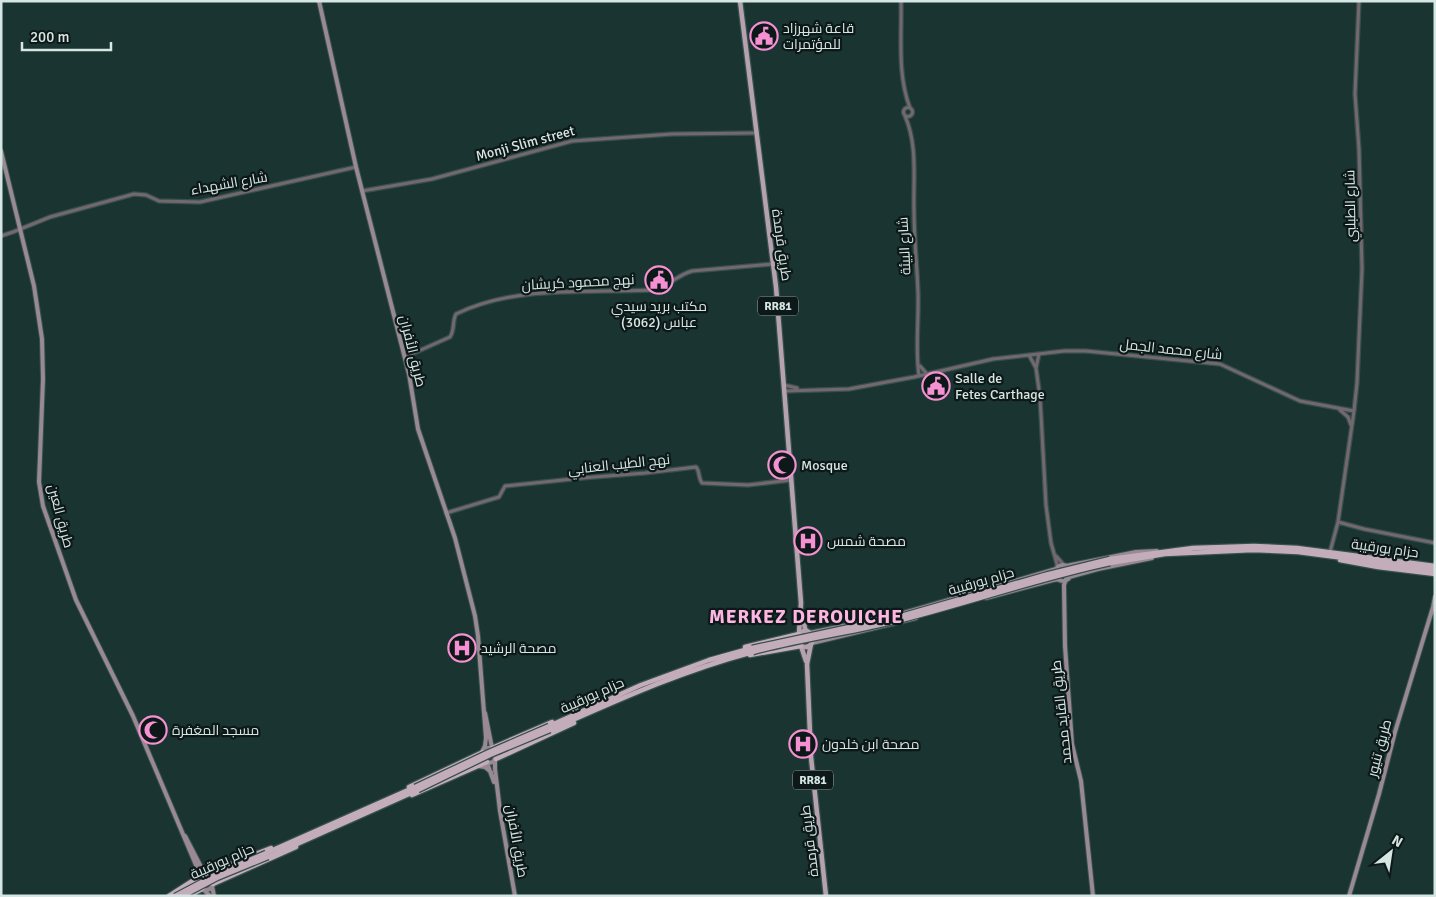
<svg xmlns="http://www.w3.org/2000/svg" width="1436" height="897" viewBox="0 0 1436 897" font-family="Signika,Cairo,sans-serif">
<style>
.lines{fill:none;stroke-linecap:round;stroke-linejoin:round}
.tertiary-casing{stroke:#37504d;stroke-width:5.5}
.secondary-casing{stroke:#37504d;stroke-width:6}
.primary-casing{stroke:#37504d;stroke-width:7}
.trunk-casing{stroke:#37504d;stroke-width:7}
.tertiary{stroke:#72686e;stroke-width:3}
.secondary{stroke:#988992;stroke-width:4}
.primary{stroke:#b6a2ae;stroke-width:4.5}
.trunk{stroke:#c3adba;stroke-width:4.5}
.trunk-bridge-casing{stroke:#37504d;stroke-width:7;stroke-linecap:butt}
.trunk-bridge{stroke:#c3adba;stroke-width:4.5}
.labels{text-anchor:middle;stroke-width:4.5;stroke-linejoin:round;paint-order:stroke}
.shield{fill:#0d1918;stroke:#9aa8a6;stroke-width:1}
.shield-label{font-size:12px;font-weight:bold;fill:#d6e6e3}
.poi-label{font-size:14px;fill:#d6e6e3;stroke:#0d1918;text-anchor:start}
.street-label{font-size:14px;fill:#d6e6e3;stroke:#0d1918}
.district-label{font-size:19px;font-weight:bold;letter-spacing:1px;fill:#fdb5e2;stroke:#0d1918}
</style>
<rect width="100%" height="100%" fill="#193431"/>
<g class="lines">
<g class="tertiary-casing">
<path id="tertiary" d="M901 1C902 37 897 74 910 108
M903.5 112a4.5 4.5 0 1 1 9 0a4.5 4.5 0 1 1-9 0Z
M905 116C918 145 913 180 914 211 914 238 917 265 918 292 919 320 915 348 919 376
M362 191 432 179 572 141 672 134 756 133
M1 236 13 232 50 217 134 194 146 195 159 201 200 202 356 167
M1039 354 1036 368 1040 397 1046 505 1051 543 1057 564V568
M1029 355 1036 368
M405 357 450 337C455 330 452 321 456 314 516 285 587 293 651 290 667 288 677 275 692 271L773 264
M920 366 927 374
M784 385 797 388
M785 391 849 389 914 377 993 359 1064 351H1086L1220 364 1300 401 1354 411 1338 522 1364 529 1435 543
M1340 410 1348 417 1351 425
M1354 411 1357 383 1362 269 1359 149 1355 94 1359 1
M446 513 499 497 505 486 582 478 645 473 696 467C700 471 698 478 702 483L748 485 791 480
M1330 552 1338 522
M1056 556 1064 565"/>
</g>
<g class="secondary-casing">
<path id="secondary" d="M319 1 356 167 409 374 418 429 455 538 475 616 478 636 486 738 485 746 482 752
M1 151 34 286 42 339 43 379 39 482 43 506 76 600 133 716 196 865 197 877
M1055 573a8 8 0 1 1 16 0a8 8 0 1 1-16 0Z
M1066 566 1136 552 1157 551
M1069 577 1098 569 1152 558
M1066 579 1064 585 1065 646 1072 744 1081 781 1093 896
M986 598 1053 580 1059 579
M809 633 900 614 1056 569
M812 643 916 618
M485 713 492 748
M484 750 488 748 494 749 497 755 493 762 488 763 484 761
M495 760V769L500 811 515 896
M487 763 494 782
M478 766 485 767 491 772
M185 836 201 867 207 873
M196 881a9 9 0 1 1 18 0a9 9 0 1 1-18 0Z
M212 886 214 896
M204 890 210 896
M1349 896 1379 794 1395 732 1433 607 1435 597"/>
</g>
<g class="primary-casing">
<path id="primary" d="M740 1 776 287 801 603 799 634
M803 616 805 629 808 632
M797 639a8 8 0 1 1 16 0a8 8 0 1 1-16 0Z
M811 644 807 664 811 757 826 896
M801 646 806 661"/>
</g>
<g class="trunk-casing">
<path id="trunk" d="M1110 559 1193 548 1254 546 1297 548 1435 566
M1340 560 1378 567 1435 574
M1110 563 1165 554 1253 550 1298 552 1435 570
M745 647 799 634
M750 655 801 646
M549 726 641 685 709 660 752 648
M550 730C618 700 681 671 753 652
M492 748 552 722
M496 759 574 723
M409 787 483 752
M412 795 487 762
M266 853 415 787
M268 857 418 790
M208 873 271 848
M213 884 296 847
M169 896 197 878
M189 896 202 889"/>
</g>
<use href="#tertiary" class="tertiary"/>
<use href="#secondary" class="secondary"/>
<use href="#primary" class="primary"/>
<use href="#trunk" class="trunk"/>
<g class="trunk-bridge-casing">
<path id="trunk-bridge" d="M752 648 901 616 1045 575 1110 559
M753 652C802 639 852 632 901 620 971 602 1040 578 1110 563
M415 787 489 752 549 726
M418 790 490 755 550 730
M175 896 215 875 266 853
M183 896 217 878 268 857"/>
</g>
<use href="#trunk-bridge" class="trunk-bridge"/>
</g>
<defs>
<g id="civic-ring" transform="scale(1.4375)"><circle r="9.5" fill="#0d1918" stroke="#f591d2" stroke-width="1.5"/><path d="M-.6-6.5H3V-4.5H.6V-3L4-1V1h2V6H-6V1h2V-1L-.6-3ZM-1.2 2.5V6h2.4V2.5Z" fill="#f591d2"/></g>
<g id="mosque-ring" transform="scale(1.4375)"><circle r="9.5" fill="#0d1918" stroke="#f591d2" stroke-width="1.5"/><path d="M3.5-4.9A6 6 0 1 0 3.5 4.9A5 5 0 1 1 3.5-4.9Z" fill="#f591d2"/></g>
<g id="hospital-ring" transform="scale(1.4375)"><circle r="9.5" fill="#0d1918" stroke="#f591d2" stroke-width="1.5"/><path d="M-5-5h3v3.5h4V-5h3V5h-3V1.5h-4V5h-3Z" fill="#f591d2"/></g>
</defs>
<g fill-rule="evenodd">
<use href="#civic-ring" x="764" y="36"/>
<use href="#civic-ring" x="659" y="280"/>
<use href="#civic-ring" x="936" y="386"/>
<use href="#mosque-ring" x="782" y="465"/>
<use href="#hospital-ring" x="808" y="541"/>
<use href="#hospital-ring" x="462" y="648"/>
<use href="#mosque-ring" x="153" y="730"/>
<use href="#hospital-ring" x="803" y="744"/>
</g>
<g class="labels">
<g class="shield">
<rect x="758" y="296.5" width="40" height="19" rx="4"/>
<rect x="793" y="770.5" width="40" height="19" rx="4"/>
</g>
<g class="shield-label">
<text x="778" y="310">RR81</text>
<text x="813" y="784">RR81</text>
</g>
<g class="poi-label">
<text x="783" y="33">قاعة شهرزاد<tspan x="783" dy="16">للمؤتمرات</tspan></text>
<text x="659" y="311" text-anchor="middle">مكتب بريد سيدي<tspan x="659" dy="16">عباس (3062)</tspan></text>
<text x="955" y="383">Salle de<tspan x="955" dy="16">Fetes Carthage</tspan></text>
<text x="801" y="470">Mosque</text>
<text x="827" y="546">مصحة شمس</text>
<text x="481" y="653">مصحة الرشيد</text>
<text x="172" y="735">مسجد المغفرة</text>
<text x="822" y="749">مصحة ابن خلدون</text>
</g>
<g class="street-label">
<text transform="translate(525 143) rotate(-15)" y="5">Monji Slim street</text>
<text transform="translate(229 183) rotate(-10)" y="5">شارع الشهداء</text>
<text transform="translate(1350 206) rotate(-91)" y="5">شارع الطبلبي</text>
<text transform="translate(782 245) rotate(82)" y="5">طريق قرمدة</text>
<text transform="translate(904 246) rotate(-93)" y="5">شارع البيئة</text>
<text transform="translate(578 282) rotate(-3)" y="5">نهج محمود كريشان</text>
<text transform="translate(1171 349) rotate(6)" y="5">شارع محمد الجمل</text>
<text transform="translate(413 351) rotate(76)" y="5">طريق الأفران</text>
<text transform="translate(619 464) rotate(-6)" y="5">نهج الطيب العنابي</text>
<text transform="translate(61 516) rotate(75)" y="5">طريق العين</text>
<text transform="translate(1385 548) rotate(8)" y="5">حزام بورقيبة</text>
<text transform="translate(981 581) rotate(-16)" y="5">حزام بورقيبة</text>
<text transform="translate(592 695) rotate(-24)" y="5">حزام بورقيبة</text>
<text transform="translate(1061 712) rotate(-96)" y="5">طريق القايد محمد</text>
<text transform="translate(1379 748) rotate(-75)" y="5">طريق تنيور</text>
<text transform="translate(517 841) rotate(80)" y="5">طريق الأفران</text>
<text transform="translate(809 841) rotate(-97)" y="5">طريق قرمدة</text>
<text transform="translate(222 861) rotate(-24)" y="5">حزام بورقيبة</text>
</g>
<g class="district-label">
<text x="806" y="623">MERKEZ DEROUICHE</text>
</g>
</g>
<rect width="1436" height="897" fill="none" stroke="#d6e6e3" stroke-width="5"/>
<g transform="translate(1391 852) rotate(30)" stroke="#0d1918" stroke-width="4" paint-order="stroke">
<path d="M0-4L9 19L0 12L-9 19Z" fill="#d6e6e3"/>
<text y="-8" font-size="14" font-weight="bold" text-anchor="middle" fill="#d6e6e3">N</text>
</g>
<path d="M22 42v8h89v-8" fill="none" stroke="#d6e6e3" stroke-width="2.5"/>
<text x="30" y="42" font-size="15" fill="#d6e6e3" stroke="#0d1918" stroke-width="4" paint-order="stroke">200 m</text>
</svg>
